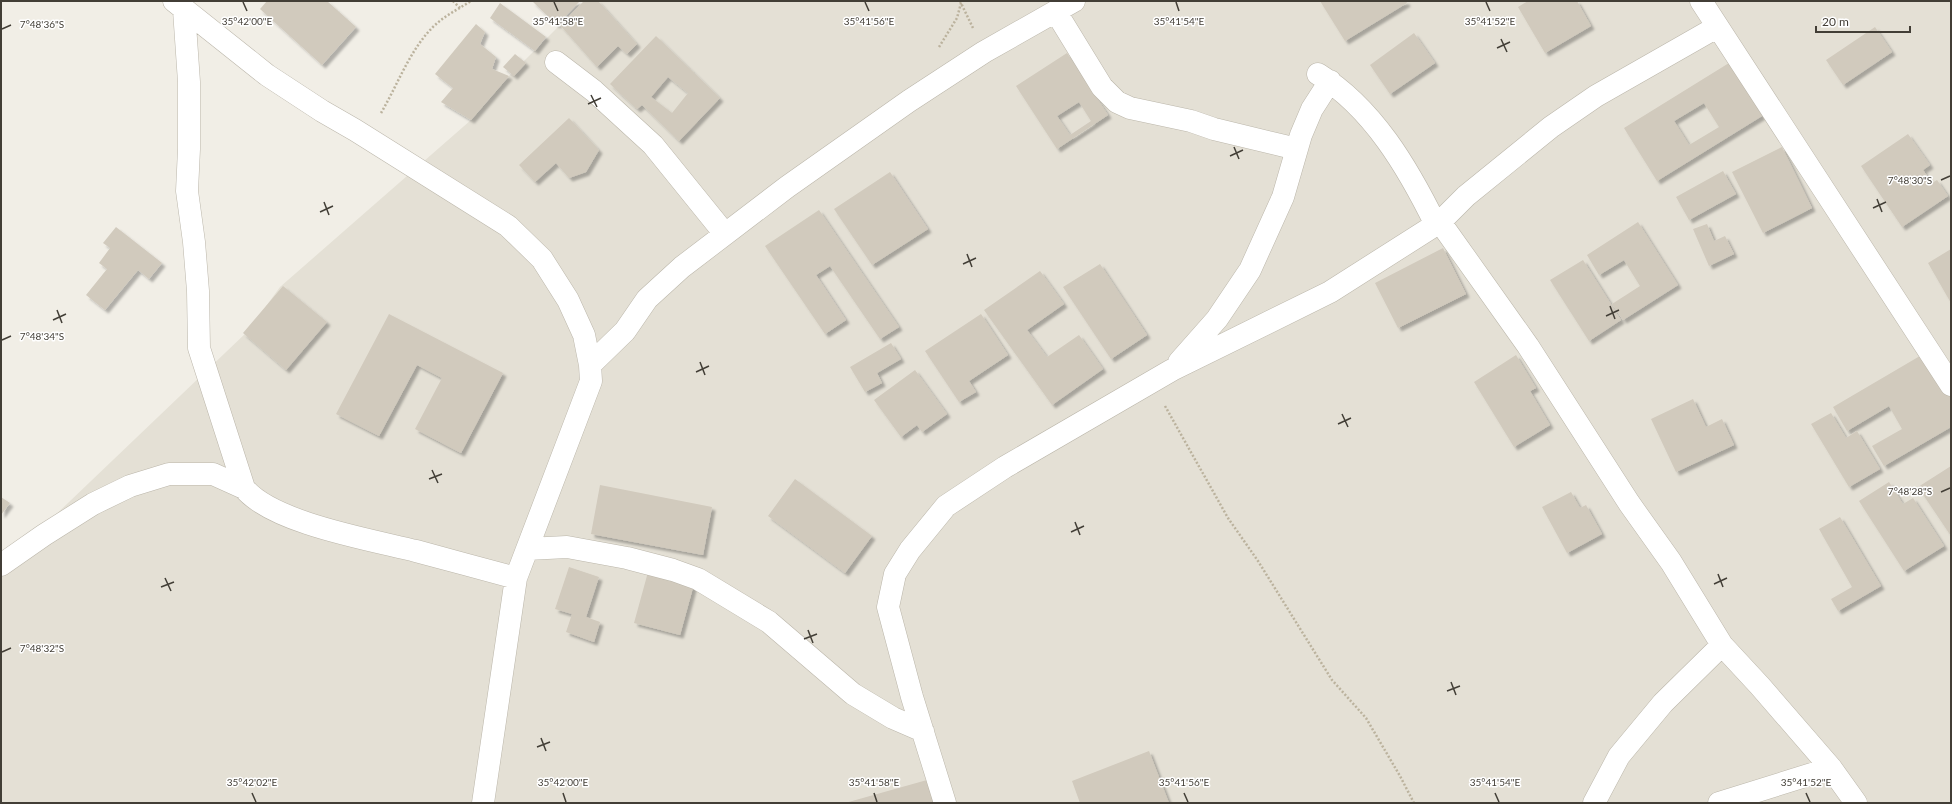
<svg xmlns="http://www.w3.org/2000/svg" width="1952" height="804" viewBox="0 0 1952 804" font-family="Lato,sans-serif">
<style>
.residential{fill:#e4e0d5}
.building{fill:#d1cabd;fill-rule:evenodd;filter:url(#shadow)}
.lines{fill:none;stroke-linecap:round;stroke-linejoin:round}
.minor-casing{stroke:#bbb6aa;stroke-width:23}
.path{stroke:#bbb29d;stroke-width:2.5;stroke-dasharray:2 2;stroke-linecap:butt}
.minor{stroke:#fff;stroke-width:22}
.ticks{fill:none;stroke:#423e36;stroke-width:1.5}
.ticks-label{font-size:10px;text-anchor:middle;fill:#423e36;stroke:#fff;stroke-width:3;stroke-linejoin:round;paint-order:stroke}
</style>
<defs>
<filter id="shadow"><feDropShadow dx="3.5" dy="3.5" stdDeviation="1" flood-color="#0004"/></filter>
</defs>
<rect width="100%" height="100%" fill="#f1eee6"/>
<path class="residential" d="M584 1H1951V803H1V567L248 331 280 287 471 120 509 76Z"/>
<path class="building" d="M267 1H327L356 27 322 65 260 9Z
M532 1H580L557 25Z
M584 1H598L637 44 627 54 618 46 597 67 560 25Z
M1320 1H1406L1407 3 1345 41Z
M1528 1H1577L1591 26 1545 53 1518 7Z
M500 3 546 37 535 51 490 18Z
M476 24 485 32 480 44 496 57 492 69 509 76 471 120 441 102 453 88 435 74Z
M1875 27 1892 52 1843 85 1826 60Z
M1414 33 1435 63 1390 94 1370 65Z
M656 36 720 98 679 141 642 105 637 109 610 84ZM668 77 688 93 672 113 651 97Z
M1067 53 1108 115 1057 149 1016 86ZM1079 102 1091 121 1070 135 1057 116Z
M515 54 526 63 514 76 503 67Z
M1729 63 1762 116 1657 181 1624 128ZM1704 103 1719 127 1689 145 1674 121Z
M569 118 599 150 586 172 569 178 556 163 535 182 519 165Z
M1908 134 1930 165 1923 170 1932 183 1937 180 1948 196 1902 227 1861 166Z
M1782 147 1812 208 1763 233 1732 172Z
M1723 171 1736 194 1689 220 1676 197Z
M890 172 928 229 872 265 834 209Z
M819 210 899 327 880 339 830 266 816 275 846 320 825 334 765 246Z
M1638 222 1678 285 1623 320 1612 304 1640 286 1624 260 1599 275 1587 255Z
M1707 224 1714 241 1725 236 1734 254 1709 266 1693 229Z
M116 227 162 263 149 279 138 270 105 310 86 295 107 269 99 263 110 248 103 243Z
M1443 248 1466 294 1398 328 1375 283Z
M1951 249V303L1928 263Z
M1583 260 1621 320 1589 341 1550 280Z
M1100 264 1147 335 1111 359 1063 287Z
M1040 271 1064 304 1027 330 1047 357 1079 335 1103 369 1052 405 984 310Z
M283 286 327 322 286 370 243 333Z
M389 314 503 373 461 453 415 429 442 378 417 365 379 436 336 414Z
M981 314 1008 355 969 381 976 392 959 402 925 351Z
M891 343 901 359 877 373 882 383 865 392 850 367Z
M1925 353 1951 398V427L1884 466 1872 446 1902 429 1889 406 1847 431 1833 407Z
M1516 355 1536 388 1530 391 1550 425 1514 447 1474 382Z
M915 370 947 414 922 432 917 425 901 437 874 400Z
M1693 399 1706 427 1722 419 1734 445 1676 472 1651 419Z
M1831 413 1846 438 1857 431 1880 469 1849 487 1811 424Z
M1951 466V536L1918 487Z
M795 479 872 536 845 573 768 516Z
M1889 482 1903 504 1913 498 1944 546 1904 571 1859 501Z
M600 485 712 507 703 555 591 534Z
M1571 492 1580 508 1586 505 1602 534 1567 553 1542 507Z
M1 497 10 503 1 515Z
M1840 517 1881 586 1838 611 1831 599 1852 587 1819 529Z
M569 567 599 577 586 617 600 622 594 642 566 632 572 614 555 609Z
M648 572 694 584 680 635 634 623Z
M1149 751 1169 803H1080L1072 781Z
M927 780 933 803H845Z"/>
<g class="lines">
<g class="minor-casing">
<path id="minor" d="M174 1 267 75 322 111 355 130 508 226 542 259 568 300 584 335 590 365 591 381 516 578 483 803
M1701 1 1951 385
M184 10 189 82V149L187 191 194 242 198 291 199 348 244 488C272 523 372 540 416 551 449 560 483 569 516 578
M1056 12 1102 87 1117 102 1130 108 1191 121 1214 129 1297 149
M556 62 594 91 653 145 725 234
M1318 74C1373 108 1408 168 1436 225
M1440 222 1528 346 1629 503 1671 562 1722 645 1760 686 1831 768 1856 803
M1179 362 1217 319 1250 270 1283 197 1301 135 1312 109 1330 81
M590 365 625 331 647 299 682 267 787 187 909 101 984 52 1074 1
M527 549 567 547 627 558 673 570 698 579 769 622 853 694 893 718 923 731
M1 565 44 535 93 504 130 486 169 474H213L244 488
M945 803 912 697 888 607 895 574 910 550 946 506 1005 467 1172 370 1330 292 1440 222 1466 196 1551 127 1596 96 1717 27
M1594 803 1619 756 1663 703 1722 645
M1719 803 1831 768"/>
</g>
<path class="path" d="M453 1 460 8
M960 1 973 28
M939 47 957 18 961 3
M381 113C397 86 409 52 431 29 442 17 457 10 471 1
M1165 406 1228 518 1258 561 1332 680 1366 718 1400 776 1414 803"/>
<use href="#minor" class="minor"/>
</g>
<path class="ticks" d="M243 2 247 11M554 2 558 11M865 2 869 11M1176 2 1179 11M1486 2 1490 11M2 29 11 25M1501 39 1507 52M1497 48 1510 42M591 95 597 107M588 104 601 98M1234 147 1239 159M1230 156 1243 150M1941 180 1950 176M1877 199 1882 212M324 202 329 215M1873 208 1886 202M320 212 333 206M967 254 972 267M963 264 976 258M1610 306 1615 319M57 310 62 323M1606 316 1619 310M53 320 66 314M2 340 11 336M700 362 705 375M696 372 709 366M1342 414 1348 427M1338 424 1351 418M432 470 438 483M429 479 442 474M1941 492 1950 488M1075 522 1080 535M1071 532 1084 526M1718 574 1723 587M165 578 171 591M1714 584 1727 578M161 587 174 582M808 630 813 643M804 639 817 634M2 652 11 648M1451 682 1456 695M1447 691 1460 686M541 738 546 751M537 747 550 742M252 793 256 802M563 793 566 802M874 793 877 802M1184 793 1188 802M1495 793 1499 802M1806 793 1810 802"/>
<g class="ticks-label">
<text x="247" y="25">35°42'00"E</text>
<text x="558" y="25">35°41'58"E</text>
<text x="869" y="25">35°41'56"E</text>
<text x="1179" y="25">35°41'54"E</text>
<text x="1490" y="25">35°41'52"E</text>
<text x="42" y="28">7°48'36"S</text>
<text x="1910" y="184">7°48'30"S</text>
<text x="42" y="340">7°48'34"S</text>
<text x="1910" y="495">7°48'28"S</text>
<text x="42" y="652">7°48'32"S</text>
<text x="252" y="786">35°42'02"E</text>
<text x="563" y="786">35°42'00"E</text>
<text x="874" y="786">35°41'58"E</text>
<text x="1184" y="786">35°41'56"E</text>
<text x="1495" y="786">35°41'54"E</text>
<text x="1806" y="786">35°41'52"E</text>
</g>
<rect width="1952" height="804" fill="none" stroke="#423e36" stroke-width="4"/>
<path d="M1816 26v6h94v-6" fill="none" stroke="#423e36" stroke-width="2"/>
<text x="1822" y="26" font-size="12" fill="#423e36" stroke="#ffffff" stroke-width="3" paint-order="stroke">20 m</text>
</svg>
